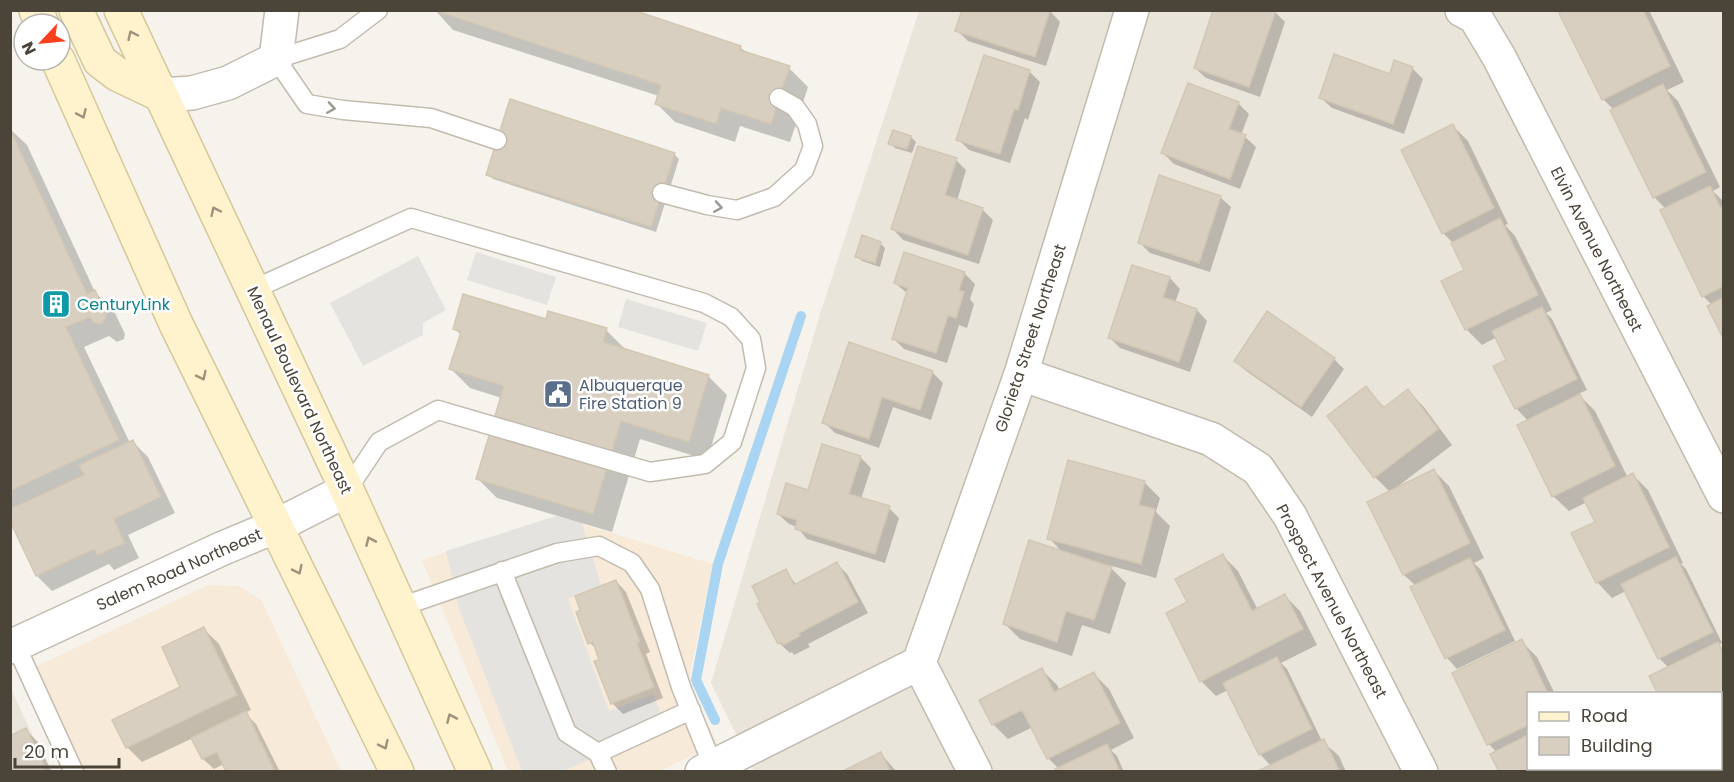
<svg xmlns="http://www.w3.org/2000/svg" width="1734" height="782" viewBox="0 0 1734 782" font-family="Poppins,sans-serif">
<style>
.residential{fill:#eae5da;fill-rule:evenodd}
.commercial{fill:#f7ead8}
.parking{fill:#e5e3e0}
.shadow{fill:#0003}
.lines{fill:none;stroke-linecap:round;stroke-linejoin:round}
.stream{stroke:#a9d4f2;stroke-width:10}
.building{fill:#d8cfc1;stroke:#d3c7b4;stroke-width:1.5}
.lane-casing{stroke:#c2bbae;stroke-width:21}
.street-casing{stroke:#c2bbae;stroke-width:36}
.secondary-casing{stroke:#d6c79b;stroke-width:36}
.lane{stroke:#fff;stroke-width:18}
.street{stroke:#fff;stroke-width:33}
.secondary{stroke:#fff3cd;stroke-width:33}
.oneway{stroke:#9c937c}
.oneway2{stroke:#9c9892}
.labels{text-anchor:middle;stroke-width:5;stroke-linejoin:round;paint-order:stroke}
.street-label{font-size:16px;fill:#4b4439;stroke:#fff}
.culture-label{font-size:16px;fill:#0d838f;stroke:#fff;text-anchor:start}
.service-label{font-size:16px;fill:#4e5e75;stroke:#fff;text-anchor:start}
</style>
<rect width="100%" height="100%" fill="#f6f3ec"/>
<path class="residential" d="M919 11H1723V771H754L711 683 820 314ZM1528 694H1720V768H1528Z
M11 689 49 771H11Z"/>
<path class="commercial" d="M556 516 713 564 688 683 717 743 660 771H508L422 560Z
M208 585 239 586 262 601 341 771H83L35 667Z"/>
<path class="parking" d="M476 252 556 277 547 305 467 280Z
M418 256 446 310 423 323V335L363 366 330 303Z
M626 299 707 323 698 351 618 327Z
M556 516 582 523 601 585 568 599 609 711 653 694 666 726 563 771H522L459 608 446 551Z"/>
<path class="shadow" d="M435 10 740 47 748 54 789 68 808 87 790 142 740 126 735 142 675 122 656 103 659 96 453 30Z
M1567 10H1649L1684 82 1667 90 1678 101 1720 187 1713 191 1724 202V337L1712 305 1703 296 1666 209 1654 197 1614 110 1603 99Z
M1050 11 1060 22 1046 66 968 41 957 30Z
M1275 12 1285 22 1260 97 1206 78 1195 68Z
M985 57 1030 72 1040 82 1028 120 1025 118 1010 163 969 150 958 139Z
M1412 68 1423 79 1404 134 1332 108 1321 98Z
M1238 103 1249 114 1241 135 1245 137 1256 147 1240 189 1174 164 1163 153Z
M1453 126 1468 141 1508 224 1505 225 1515 236 1552 310 1546 313 1552 319 1587 390 1578 394 1595 411 1628 478 1633 475 1648 490 1683 563 1681 564 1686 569 1722 643 1718 645 1724 651V772H1701L1698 768H1720V694L1669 668 1659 658 1626 591 1612 598 1597 582V523L1587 502 1569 511 1553 496 1528 421 1516 408 1508 360 1497 337 1482 345 1466 329V271L1453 243 1443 233Z
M10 129 27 145 95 292 114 311 125 334 124 339 117 342 109 336 84 347 130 443 133 442 148 457 175 513 128 535 139 558 114 570 109 564 52 591 37 576 10 519Z
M911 137 916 142 912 153 895 148 890 143Z
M674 154 679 159 656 232 493 179 488 174Z
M956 160 966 170 957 201 982 209 993 220 979 264 903 240 893 229Z
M1220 197 1231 207 1210 272 1150 253 1139 242Z
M880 243 885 248 880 267 862 261 857 256Z
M1133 267 1170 278 1180 289 1175 303 1197 310 1207 321 1190 372 1120 348 1109 337Z
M964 273 975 284 970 299 974 304 967 328 959 325 947 363 904 349 894 339 908 294 895 283Z
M547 321 606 330 625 349V351L708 376 727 395 707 460 640 439 612 532 497 498 478 479 502 398 470 388 451 369 461 335 454 328Z
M1334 359 1344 369 1312 417 1246 371 1236 361Z
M932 372 943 383 931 420 893 407 879 448 835 433 824 422Z
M1366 388 1385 408 1408 391 1423 406 1452 445 1397 487V489L1434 471 1449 486 1484 558 1474 563 1481 570 1515 641 1457 669 1447 658 1412 588 1416 586 1404 575 1369 502 1390 492 1375 477Z
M860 457 871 468 861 499 889 508 899 518 885 563 807 539 797 527 789 524 778 514Z
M1069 462 1145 483 1160 498 1156 512 1170 526 1156 578 1108 565 1126 583 1110 634 1082 625 1072 656 1020 639 1004 623 1063 553 1049 538Z
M1223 556 1238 571 1258 610 1285 596 1300 611 1317 645 1281 663 1287 669 1322 741 1339 756 1346 772H1260L1271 766 1260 754 1228 690 1216 696 1201 681 1189 603Z
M837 564 847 574 868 613 808 644 810 647 794 655 792 652 790 653 779 643 763 603 785 571 797 585Z
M616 581 626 592 650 652 646 654 663 698 623 714 612 703 601 660 598 651 590 643Z
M204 629 219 644 251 710 245 713 256 724 280 772H228L224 764 214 769 203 759 193 738 142 762 127 747 182 688Z
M1521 641 1537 657 1555 694H1528V768H1607L1608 772H1501L1497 753 1489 744 1454 674Z
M1042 670 1057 685 1060 691 1094 674 1109 689 1134 738 1111 750 1117 756 1124 772H1058L1059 769 1048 758 1033 727 1008 739 993 724Z
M26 730 37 741 52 772H10Z
M881 754 897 772H845Z"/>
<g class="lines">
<path class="stream" d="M715 720 696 680 718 564 801 316"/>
</g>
<path class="building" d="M433 10H633L741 46 740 50 790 66 771 124 721 108 716 124 655 104 661 85Z
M962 10H1050L1035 57 955 31Z
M1213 10H1276L1249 87 1194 68Z
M1564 10H1643L1670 66 1602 100 1559 13Z
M1334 54 1390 74 1394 60 1413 67 1393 124 1319 98Z
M984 55 1030 70 1018 110 1014 109 1000 154 956 140Z
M1188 83 1239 102 1229 129 1246 135 1230 179 1161 153Z
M1663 84 1706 172 1653 198 1610 110Z
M510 99 675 153 651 227 486 175Z
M1453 124 1494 208 1442 234 1401 150Z
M10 129 87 294 95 290 106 314 105 320 101 324 94 323 90 317 66 327 119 440 10 491Z
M893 130 911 136 907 149 888 144Z
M918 146 957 158 945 195 983 208 968 255 891 229Z
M1159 175 1221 196 1199 263 1138 243Z
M1710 186 1720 207 1724 206V286L1702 297 1660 210Z
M1500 218 1538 295 1465 330 1441 281 1464 270 1451 243Z
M862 235 881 242 875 263 855 257Z
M904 252 965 272 959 290 964 292 956 318 948 315 936 353 892 339 908 288 894 283Z
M1132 265 1170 277 1163 297 1197 309 1179 362 1108 338Z
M463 294 546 319 548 311 607 328 603 342 709 375 689 442 621 421 593 514 476 479 504 386 449 369 461 332 453 329Z
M1724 297V340L1707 306Z
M1542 307 1577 379 1515 409 1493 366 1506 360 1492 331Z
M1267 311 1335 358 1301 407 1234 361Z
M849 342 933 371 920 410 882 397 869 439 822 423Z
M1366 386 1383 408 1408 389 1438 429 1374 478 1327 416Z
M1580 394 1615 466 1552 497 1517 425Z
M133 440 161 497 114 519 125 543 97 555 94 549 36 576 10 521V509L84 475 79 465Z
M822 444 861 456 849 494 890 506 875 554 795 529 797 520 777 514 786 483 808 490Z
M1068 460 1145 481 1139 505 1155 509 1141 564 1047 539Z
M1434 469 1470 543 1403 575 1367 502Z
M1633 473 1669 547 1596 583 1571 533 1595 522 1583 498Z
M1029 540 1112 567 1094 620 1066 611 1057 642 1003 624Z
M1223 554 1252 611 1285 594 1303 629 1200 682 1166 613 1187 602 1175 579Z
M1676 557 1713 632 1658 659 1621 584Z
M1470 558 1505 630 1445 659 1410 587Z
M837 562 858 602 799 633 800 636 783 645 781 642 778 644 757 604 760 602 752 586 786 569 794 585Z
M616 580 640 642 637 643 654 687 611 704 594 661 599 660 593 642 588 644 576 612 580 610 575 596Z
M204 627 237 695 126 748 112 720 180 687 162 647Z
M1522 639 1548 694H1528V725L1487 745 1452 673Z
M1718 642 1724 655V750L1720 752V694H1658L1649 676Z
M1277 657 1312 729 1259 755 1223 683Z
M1042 668 1054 692 1094 672 1120 723 1047 759 1022 710 992 725 979 700Z
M246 711 275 772H226L217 752 202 759 191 738Z
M26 728 46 768 38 772H10V736Z
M1528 735V768H1600L1602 772H1499L1490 754Z
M1324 739 1340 772H1256Z
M1107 744 1120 772H1057L1055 769Z
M881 752 891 772H841Z"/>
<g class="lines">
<g class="lane-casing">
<path id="lane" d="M378 10 340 39 276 59 307 104 343 110 431 118 497 140
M662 193 707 205 737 210 774 197 804 170 813 146 807 124 795 107 779 98
M252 290 411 218 704 303 731 317 751 339 756 368 732 442 705 464 650 472 438 410 379 442 347 490
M502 571 567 733 598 753 607 772
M400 607 557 553 599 546 632 563 650 589 681 687 713 766
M12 637 74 772
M598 753 691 710"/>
</g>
<g class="street-casing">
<path id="street" d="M1462 10 1475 17 1499 57 1724 496
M161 95 192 93 228 83 276 59 282 10
M1021 374 1211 439 1258 469 1290 516 1421 772
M10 647 221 549 276 526 347 490
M919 663 1021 374 1132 10
M919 663 975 772
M702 772 919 663"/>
</g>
<g class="secondary-casing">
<path id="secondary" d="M36 10 42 24
M76 10 100 61 117 74 161 95
M121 10 347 490 475 772
M58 60 176 324 397 772"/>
</g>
<use href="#lane" class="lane"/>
<use href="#street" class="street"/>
<use href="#secondary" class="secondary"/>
</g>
<defs><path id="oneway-chevron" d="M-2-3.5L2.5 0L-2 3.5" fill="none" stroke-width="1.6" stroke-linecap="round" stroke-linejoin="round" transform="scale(1.5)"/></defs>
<g class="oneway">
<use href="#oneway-chevron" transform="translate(132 35) rotate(-115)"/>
<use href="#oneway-chevron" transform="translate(82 114) rotate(66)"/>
<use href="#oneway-chevron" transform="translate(215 211) rotate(-115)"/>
<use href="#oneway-chevron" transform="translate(202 376) rotate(64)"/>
<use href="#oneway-chevron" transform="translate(370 541) rotate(-114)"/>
<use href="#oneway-chevron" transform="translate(298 570) rotate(64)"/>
<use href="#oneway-chevron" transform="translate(451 718) rotate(-114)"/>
<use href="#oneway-chevron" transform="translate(384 745) rotate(64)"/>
</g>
<g class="oneway2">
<use href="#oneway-chevron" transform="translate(331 108) rotate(9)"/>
<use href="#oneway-chevron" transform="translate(718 207) rotate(9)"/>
</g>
<defs>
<g id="building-square" transform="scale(1.5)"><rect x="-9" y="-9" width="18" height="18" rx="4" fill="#0f9aa8" stroke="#fff"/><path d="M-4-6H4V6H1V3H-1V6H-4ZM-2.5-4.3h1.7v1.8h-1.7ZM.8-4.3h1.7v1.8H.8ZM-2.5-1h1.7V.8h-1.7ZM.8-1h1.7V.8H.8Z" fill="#fff"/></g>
<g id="civic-square" transform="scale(1.5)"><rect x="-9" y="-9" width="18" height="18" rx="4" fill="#5c6f8a" stroke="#fff"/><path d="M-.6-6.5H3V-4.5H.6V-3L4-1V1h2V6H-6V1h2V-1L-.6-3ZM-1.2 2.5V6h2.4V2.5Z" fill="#fff"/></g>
</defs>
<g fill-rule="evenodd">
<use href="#building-square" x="56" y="304"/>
<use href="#civic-square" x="558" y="394"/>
</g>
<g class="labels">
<g class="street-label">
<text transform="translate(1597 249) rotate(63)" y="6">Elvin Avenue Northeast</text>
<text transform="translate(1030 338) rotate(-72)" y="6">Glorieta Street Northeast</text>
<text transform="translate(300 390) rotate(65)" y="6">Menaul Boulevard Northeast</text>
<text transform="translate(179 569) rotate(-24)" y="6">Salem Road Northeast</text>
<text transform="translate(1332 601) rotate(62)" y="6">Prospect Avenue Northeast</text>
</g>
<g class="culture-label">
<text x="77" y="310">CenturyLink</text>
</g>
<g class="service-label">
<text x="579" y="391">Albuquerque<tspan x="579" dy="18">Fire Station 9</tspan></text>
</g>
</g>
<rect width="1734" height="782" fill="none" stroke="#4b4439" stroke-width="24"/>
<rect x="1527" y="692" width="195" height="78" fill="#ffffff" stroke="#b7b4b0" stroke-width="1.5"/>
<rect x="1539" y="712" width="30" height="9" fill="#fff3cd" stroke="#b7b4b0" stroke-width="1.5"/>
<text x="1581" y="722" font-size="18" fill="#4b4439">Road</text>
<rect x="1539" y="737" width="30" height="18" fill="#d8cfc1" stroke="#b7b4b0" stroke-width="1.5"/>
<text x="1581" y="752" font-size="18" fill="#4b4439">Building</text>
<g transform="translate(42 42) rotate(244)"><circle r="28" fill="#ffffff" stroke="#b7b4b0" stroke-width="1.5"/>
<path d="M0-4.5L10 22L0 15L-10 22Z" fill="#fc3f1d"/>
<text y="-9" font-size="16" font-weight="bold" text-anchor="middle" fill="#4b4439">N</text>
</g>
<path d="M15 758v9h104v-9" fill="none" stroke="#4b4439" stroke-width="3"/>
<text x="24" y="758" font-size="18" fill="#4b4439" stroke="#ffffff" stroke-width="4.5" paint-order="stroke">20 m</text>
</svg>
